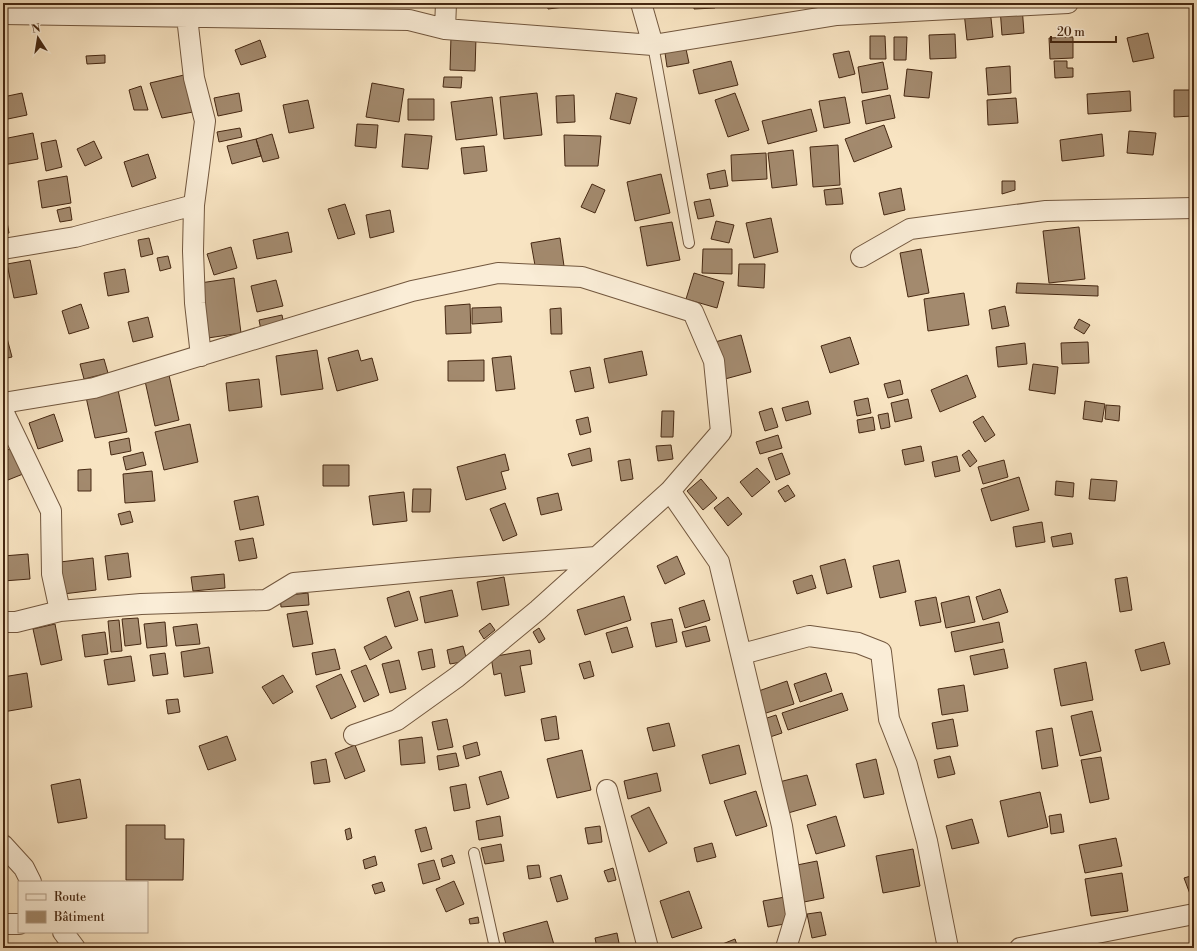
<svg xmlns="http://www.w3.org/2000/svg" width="1197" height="951" viewBox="0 0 1197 951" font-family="'Libre Bodoni',serif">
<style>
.building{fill:#a38a6e;stroke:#462812}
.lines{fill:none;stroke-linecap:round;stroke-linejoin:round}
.lane-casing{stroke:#72573e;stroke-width:12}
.street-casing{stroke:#72573e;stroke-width:22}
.lane{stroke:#faedd7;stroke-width:10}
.street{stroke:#faedd7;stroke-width:20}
</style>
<rect width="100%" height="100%" fill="#f8e4c2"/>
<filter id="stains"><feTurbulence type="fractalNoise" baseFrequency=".005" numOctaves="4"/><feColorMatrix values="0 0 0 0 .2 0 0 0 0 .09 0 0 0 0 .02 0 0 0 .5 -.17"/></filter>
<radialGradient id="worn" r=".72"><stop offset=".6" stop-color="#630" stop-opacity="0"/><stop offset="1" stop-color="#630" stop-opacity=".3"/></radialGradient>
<path class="building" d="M481 3H503L482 6Z
M547 3H563L564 7 548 9Z
M694 3H715V8L694 9Z
M754 3H772V5L755 7Z
M1022 6 1024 33 1002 35 1000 8Z
M990 9 993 37 967 40 964 12Z
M1148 33 1154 58 1133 62 1127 38Z
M955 34 956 58 930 59 929 35Z
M451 36 476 37 475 71 450 70Z
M870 36H885L886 59H870Z
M894 37H907L906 60H894Z
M1073 37V58L1050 59 1049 38Z
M260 40 266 57 241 65 235 50Z
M686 49 689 63 667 67 665 53Z
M849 51 855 74 839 78 833 54Z
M105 55V63L87 64 86 56Z
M731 61 738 85 699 94 693 70Z
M1054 61H1067V68H1073V77L1055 78Z
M883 62 888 89 862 93 858 67Z
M1010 66 1011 93 988 95 986 68Z
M907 69 932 72 929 98 904 96Z
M184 75 193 112 162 118 150 83Z
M444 77H462L461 88 443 87Z
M372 83 404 89 399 122 366 117Z
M141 86 148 110H134L129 90Z
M1174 90H1193V116L1174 117Z
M1130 91 1131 111 1088 114 1087 94Z
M22 93 27 115 3 120V97Z
M239 93 242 111 218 116 214 98Z
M537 93 542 135 504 139 500 97Z
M616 93 637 98 630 124 610 119Z
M735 93 749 130 728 137 715 100Z
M574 95 575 122 557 123 556 96Z
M890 95 895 118 866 124 862 101Z
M492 97 497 135 456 140 451 102Z
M845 97 850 123 824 128 819 101Z
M1016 98 1018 123 988 125 987 100Z
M408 99H434V120H408Z
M308 100 314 128 289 133 283 105Z
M811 109 817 131 768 144 762 121Z
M357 124 378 125 376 148 355 146Z
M884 125 892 147 854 162 845 139Z
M240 128 242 137 219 142 217 132Z
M1129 131 1156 133 1153 155 1127 153Z
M33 133 38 159 3 165V139Z
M272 134 279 158 263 162 256 139Z
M405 134 432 136 428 169 402 167Z
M1102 134 1104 156 1062 161 1060 140Z
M564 135 601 136 598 166H565Z
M256 139 261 156 232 164 227 146Z
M56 140 62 167 46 171 41 143Z
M94 141 102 158 85 166 77 149Z
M838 145 840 185 813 187 810 147Z
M484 146 487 171 464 174 461 148Z
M793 150 797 185 772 188 768 153Z
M766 153 767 179 732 181 731 155Z
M148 154 156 178 132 187 124 162Z
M725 170 728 186 710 189 707 174Z
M661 174 670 213 635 221 627 182Z
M67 176 71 203 42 208 38 181Z
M1002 181H1015V190L1002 194Z
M592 184 605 190 595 213 581 207Z
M841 188 843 204 826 205 824 190Z
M901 188 905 210 884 215 879 193Z
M710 199 714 216 698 219 694 202Z
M3 200 9 233 3 234Z
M345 204 355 234 338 239 328 209Z
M70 207 72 220 60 222 57 210Z
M390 210 394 232 370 238 366 215Z
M771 218 778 252 754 258 746 223Z
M716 221 734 225 729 243 711 239Z
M672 222 680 260 647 266 640 227Z
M1079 227 1085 279 1049 283 1043 231Z
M288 232 292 252 257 259 253 240Z
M149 238 153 254 141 257 138 240Z
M560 238 564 266 536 271 531 243Z
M231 247 237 268 214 275 207 254Z
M703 249H732V274L702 273Z
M921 249 929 293 908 297 900 253Z
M168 256 171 268 160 271 157 258Z
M30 260 37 294 14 298 7 264Z
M739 264H765L764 288 738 286Z
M125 269 129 292 108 296 104 273Z
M694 273 724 282 717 308 686 299Z
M234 278 241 333 208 338 200 283Z
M276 280 283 306 257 312 251 286Z
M1017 283 1098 286V296L1016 293Z
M964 293 969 325 928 331 924 299Z
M81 304 89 328 69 334 62 311Z
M470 304 471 333 446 334 445 306Z
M1005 306 1009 326 992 329 989 310Z
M501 307 502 322 472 324V308Z
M561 308 562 334H551L550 309Z
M282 315 284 325 261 330 259 320Z
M148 317 153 337 133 342 128 322Z
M1079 319 1090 325 1084 334 1074 328Z
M741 335 751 372 725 379 715 342Z
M850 337 859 364 830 373 821 346Z
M3 338H7L12 357 3 359Z
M1088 342 1089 363 1062 364 1061 343Z
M1025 343 1027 364 998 367 996 347Z
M317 350 323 389 281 395 276 356Z
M358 350 361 361 372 358 378 380 337 391 328 358Z
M642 351 647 375 609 383 604 359Z
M511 356 515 389 496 391 492 358Z
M104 359 108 373 84 379 80 364Z
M484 360V381H448V361Z
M1033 364 1058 367 1055 394 1029 390Z
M590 367 594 388 575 392 570 371Z
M169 375 179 420 155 426 145 381Z
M967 375 976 397 940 412 931 390Z
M259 379 262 407 229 411 226 383Z
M900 380 903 394 888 398 884 384Z
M118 390 127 432 95 438 86 397Z
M868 398 871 413 857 416 854 401Z
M908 399 912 418 895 422 891 403Z
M808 401 811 414 786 421 782 408Z
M1085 401 1105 404 1102 422 1083 419Z
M1106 405 1120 406 1119 421 1105 419Z
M772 408 778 427 765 431 759 412Z
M662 411H674L673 437H661Z
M888 413 890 427 881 429 878 415Z
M54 414 63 441 38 449 29 423Z
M983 416 995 435 985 442 973 422Z
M588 417 591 432 580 435 576 420Z
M873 417 875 430 859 433 857 420Z
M190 424 198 462 164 470 155 432Z
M778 435 782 448 760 454 756 442Z
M129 438 131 451 111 455 109 442Z
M671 445 673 459 658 461 656 446Z
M921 446 924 461 905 465 902 450Z
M12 448 23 474 3 482V452Z
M590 448 592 461 572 466 568 454Z
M969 450 977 461 970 467 962 455Z
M143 452 146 465 126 470 123 457Z
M782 453 790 474 776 480 768 458Z
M505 454 509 470 501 472 506 489 466 500 457 467Z
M957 456 960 471 935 477 932 462Z
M630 459 633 479 621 481 618 461Z
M1004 460 1008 477 983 484 978 467Z
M323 465H349V486H323Z
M757 468 770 482 752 497 740 482Z
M91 469V491H78V470Z
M152 471 155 501 125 503 123 474Z
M1019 477 1029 510 991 521 981 489Z
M701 479 717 498 703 510 687 491Z
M1091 479 1117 481 1115 501 1089 499Z
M1056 481 1074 483 1073 497 1055 495Z
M788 485 795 496 785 502 778 491Z
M413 489H431L430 512H412Z
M404 492 407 521 373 525 369 496Z
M558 493 562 510 541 515 537 498Z
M258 496 264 525 240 530 234 501Z
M728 497 742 514 728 526 714 508Z
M505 503 517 535 503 541 490 509Z
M130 511 133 522 121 525 118 514Z
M1042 522 1045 542 1016 547 1013 527Z
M1071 533 1073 544 1053 547 1051 537Z
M253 538 257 558 239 561 235 541Z
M128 553 131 577 108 580 105 556Z
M28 554 30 579 3 581V556Z
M677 556 685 574 665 584 657 566Z
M93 558 96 590 63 594 60 562Z
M845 559 852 587 827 594 820 566Z
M899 560 906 592 880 598 873 566Z
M224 574 225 588 193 591 191 577Z
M812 575 816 588 797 594 793 581Z
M504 577 509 605 482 610 477 582Z
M1127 577 1132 610 1120 612 1115 579Z
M1000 589 1008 612 983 620 976 597Z
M452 590 458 616 425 623 420 597Z
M409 591 418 620 395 627 387 598Z
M308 593 309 605 281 607 280 596Z
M624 596 631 620 585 635 577 610Z
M969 596 975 622 946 628 941 603Z
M936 597 941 622 920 626 915 601Z
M704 600 710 620 685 628 679 608Z
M307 611 313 644 293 647 287 614Z
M138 618 141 644 125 646 122 619Z
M672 619 677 642 656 647 651 623Z
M119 620 122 651 111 652 108 621Z
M165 622 167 646 147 648 144 624Z
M999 622 1003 642 955 652 951 632Z
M490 623 495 630 484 639 479 631Z
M55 624 62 660 41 665 33 629Z
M197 624 200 644 176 646 173 627Z
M706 626 710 641 686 647 682 632Z
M627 627 633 647 612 653 606 633Z
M539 628 545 639 539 643 533 632Z
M105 632 108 654 85 657 82 635Z
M386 636 392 648 370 660 364 647Z
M1164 642 1170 664 1141 671 1135 650Z
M463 646 467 661 450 664 447 650Z
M209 647 213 673 184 677 181 652Z
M335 649 340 669 316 675 312 653Z
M432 649 435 667 422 670 418 652Z
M1004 649 1008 668 974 675 970 656Z
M530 650 532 664 520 666 525 692 505 696 501 673 494 675 491 657Z
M165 653 168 674 153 676 150 655Z
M131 656 135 681 108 685 104 660Z
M399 660 406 689 390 693 382 664Z
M590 661 594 676 584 679 579 664Z
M1086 662 1093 700 1061 706 1054 669Z
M366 665 379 695 364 702 351 671Z
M27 673 32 707 3 712V677Z
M826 673 832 691 800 702 794 684Z
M341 674 356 707 331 719 316 686Z
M283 675 293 692 273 704 262 687Z
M787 681 794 704 760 715 753 693Z
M964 685 968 711 942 715 938 689Z
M842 693 848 710 788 730 782 713Z
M178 699 180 712 168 714 166 700Z
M1092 711 1101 751 1080 756 1071 716Z
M776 715 782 733 767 738 761 720Z
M556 716 559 739 545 741 541 719Z
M447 719 453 747 438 750 432 722Z
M953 719 958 746 937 749 932 723Z
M669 723 675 746 653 751 647 728Z
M1052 728 1058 766 1042 769 1036 731Z
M227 736 236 760 208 770 199 746Z
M422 737 425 763 401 765 399 740Z
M477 742 480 755 466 759 463 746Z
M355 745 365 771 345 779 335 753Z
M739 745 746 774 710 784 702 755Z
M582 750 591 790 557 798 547 759Z
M456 753 459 766 439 770 437 756Z
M950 756 955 774 938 778 934 760Z
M1101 757 1109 799 1090 803 1081 760Z
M326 759 330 782 314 784 311 762Z
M876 759 884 794 864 798 856 764Z
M501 771 509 798 487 805 479 777Z
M657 773 661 791 628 799 624 781Z
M807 775 816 805 788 813 779 782Z
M80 779 87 818 58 823 51 785Z
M466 784 470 808 454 811 450 787Z
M756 791 767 826 736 836 724 801Z
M1040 792 1048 827 1008 837 1000 801Z
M649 807 667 843 649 852 631 816Z
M1061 814 1064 832 1051 834 1049 816Z
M500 816 503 836 479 840 476 821Z
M836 816 845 846 816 854 807 825Z
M972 819 979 843 952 849 946 826Z
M126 825H165V839H184L183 880H126Z
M600 826 602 842 588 844 585 828Z
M426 827 432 849 421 852 415 830Z
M350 828 352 838 347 840 345 830Z
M1116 838 1122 866 1085 873 1079 845Z
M712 843 716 857 697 862 694 848Z
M501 844 504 861 485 864 481 848Z
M913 849 920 886 883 893 876 856Z
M452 855 455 863 443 867 441 859Z
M375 856 377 865 365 869 363 860Z
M434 860 440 879 423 884 418 864Z
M817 861 824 898 799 903 792 866Z
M539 865 541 877 529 879 527 866Z
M613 868 616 880 608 882 604 871Z
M1122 873 1128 911 1091 916 1085 879Z
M561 875 568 899 557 902 550 878Z
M1194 875V893L1190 894 1184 878Z
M454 881 464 904 446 912 436 889Z
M382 882 385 891 375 894 372 885Z
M689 891 702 928 672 938 660 901Z
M785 897 790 923 768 927 763 901Z
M821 912 826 935 812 938 807 914Z
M478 917 479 923 470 924 469 919Z
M547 921 555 948H507L503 933Z
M617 933 620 948H597L595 938Z
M735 939 738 948H716L715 947Z"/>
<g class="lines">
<g class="lane-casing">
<path id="lane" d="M653 45 689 243
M474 853 495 948"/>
</g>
<g class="street-casing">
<path id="street" d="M641 3 653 45
M3 14 409 20 445 29 653 45 837 15 1068 3
M187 17 194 78 205 121 194 205 193 251 195 303 201 356
M445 29 446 3
M3 249 75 237 194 205
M861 257 910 229 1046 211 1194 208
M3 403 94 388 412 291 498 273 582 277 693 312 714 361 721 432 670 491 719 562 782 826 796 915 786 948
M3 411 51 511 52 574 60 611
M3 622H16L60 611 141 604 266 600 294 583 458 568 596 557
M742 654 809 636 858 643 881 652 889 719 907 765 927 841 948 948
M354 735 397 720 457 677 538 610 670 491
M607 790 648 948
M3 845 24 868 31 882
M3 924H19
M63 932 75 948
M1020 948 1194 914"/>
</g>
<use href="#lane" class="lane"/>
<use href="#street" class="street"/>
</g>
<rect width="1197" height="951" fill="none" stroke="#f8e4c2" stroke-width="16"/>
<rect x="4" y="4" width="1189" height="943" fill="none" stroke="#462812" stroke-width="2"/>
<rect x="8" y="8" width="1181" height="935" fill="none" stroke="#462812"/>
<rect x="18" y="881" width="130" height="52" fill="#faedd7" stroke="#b29e88"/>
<rect x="26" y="894" width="20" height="6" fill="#faedd7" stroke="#b29e88"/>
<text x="54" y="901" font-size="12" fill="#462812">Route</text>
<rect x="26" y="911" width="20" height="12" fill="#a38a6e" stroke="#b29e88"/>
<text x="54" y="921" font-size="12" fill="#462812">Bâtiment</text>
<g transform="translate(38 38) rotate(348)" stroke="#faedd7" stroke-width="3" paint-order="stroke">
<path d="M0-3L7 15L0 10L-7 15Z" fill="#462812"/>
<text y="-6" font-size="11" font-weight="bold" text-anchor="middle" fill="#462812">N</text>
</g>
<path d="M1051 36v6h65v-6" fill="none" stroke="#462812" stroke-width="2"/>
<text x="1057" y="36" font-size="12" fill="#462812" stroke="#faedd7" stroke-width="3" paint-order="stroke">20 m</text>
<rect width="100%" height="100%" filter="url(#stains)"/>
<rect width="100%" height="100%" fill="url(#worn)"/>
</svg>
